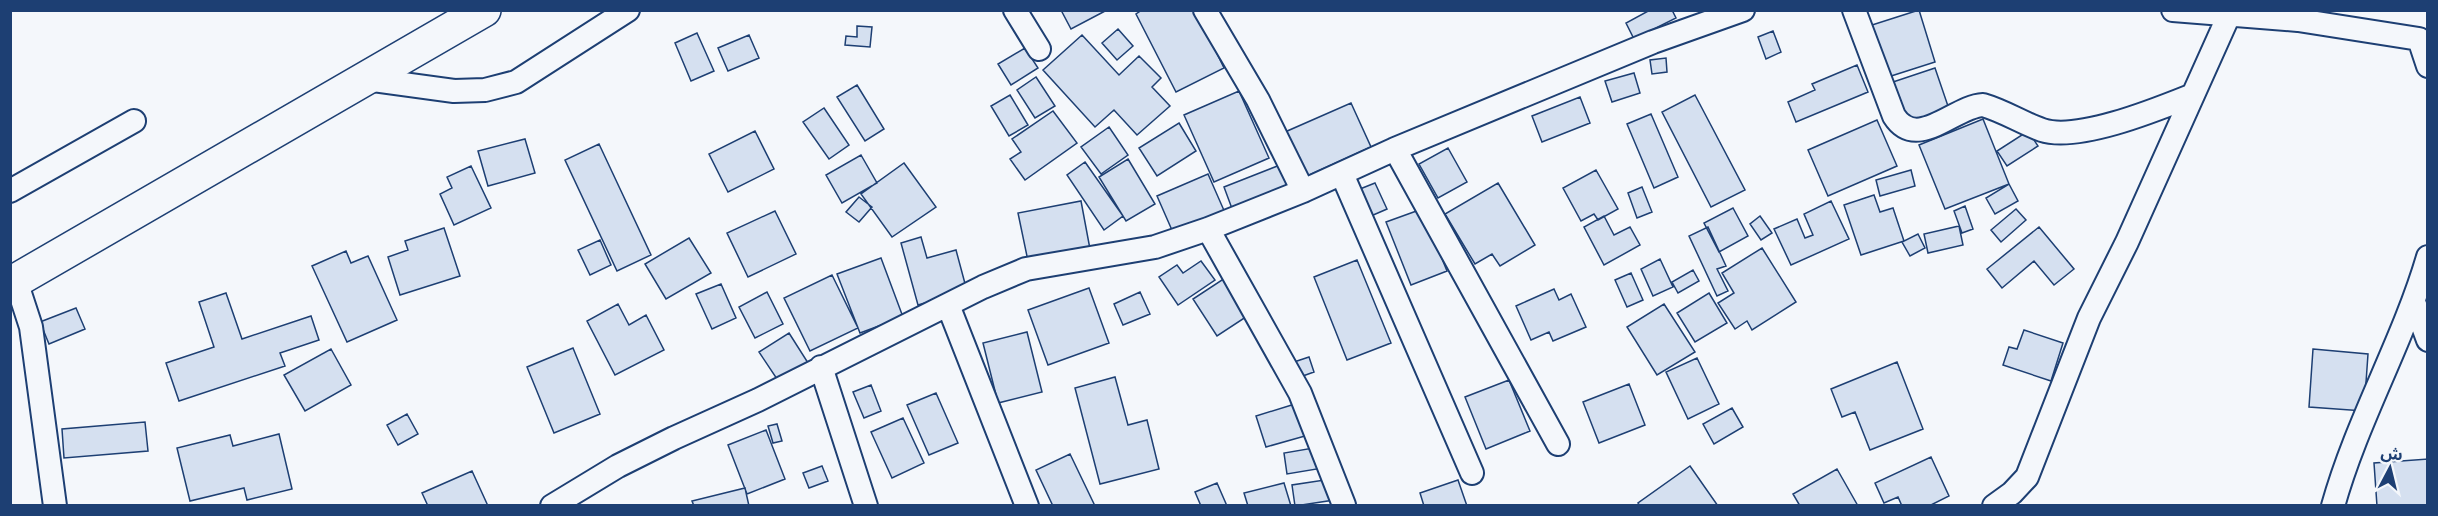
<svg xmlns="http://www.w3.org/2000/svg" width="2438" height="516" viewBox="0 0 2438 516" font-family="Jost,'Noto Sans Arabic',sans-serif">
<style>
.building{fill:#d5e0f0;stroke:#1d3f73;stroke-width:1.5}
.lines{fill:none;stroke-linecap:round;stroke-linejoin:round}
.street-casing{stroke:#1d3f73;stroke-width:26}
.primary-casing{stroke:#1d3f73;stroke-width:36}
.street{stroke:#f4f7fb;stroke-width:22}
.primary{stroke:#f4f7fb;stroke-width:33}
</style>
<rect width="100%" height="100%" fill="#f4f7fb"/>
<path class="building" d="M1061 10H1107L1071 29Z
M1142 10H1196L1224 68 1176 92 1136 14Z
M1650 10H1672L1676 18 1634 39 1626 23Z
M1919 10 1935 62 1888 77 1872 25Z
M857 26 872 27 870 47 845 45 846 36 857 37Z
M1118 29 1133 46 1117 60 1102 43Z
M1773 31 1781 52 1766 59 1758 37Z
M697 33 714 71 691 81 675 43Z
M749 35 759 58 728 71 718 48Z
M1082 35 1119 75 1139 56 1161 78 1152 87 1170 106 1137 135 1114 110 1095 127 1043 70Z
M1025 48 1038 68 1011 85 998 64Z
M1666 58 1667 72 1652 74 1650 60Z
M1857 65 1868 92 1796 122 1788 102 1815 90 1812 84Z
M1935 68 1949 109 1907 123 1893 82Z
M1634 73 1640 93 1612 102 1605 81Z
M1036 77 1055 106 1035 118 1017 90Z
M857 85 884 129 865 141 837 97Z
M1239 91 1269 158 1214 182 1184 115Z
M1010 95 1028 125 1009 136 991 106Z
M1695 95 1745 190 1711 207 1662 112Z
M1580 97 1590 123 1542 142 1532 116Z
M1351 103 1371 147 1305 177 1285 132Z
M824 108 849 145 829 159 803 122Z
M1053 111 1077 143 1025 180 1010 159 1021 152 1012 139Z
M1651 114 1678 177 1654 188 1627 124Z
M1983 119 2009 184 1945 209 1919 145Z
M1877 120 1897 166 1828 196 1808 150Z
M1179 123 1196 151 1157 176 1139 148Z
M1109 127 1128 155 1101 174 1081 147Z
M755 131 774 169 728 192 709 154Z
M2028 131 2038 146 2007 166 1997 151Z
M525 139 535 173 488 186 478 151Z
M599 144 651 255 617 271 565 160Z
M1448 148 1467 182 1438 198 1419 164Z
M861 155 877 183 842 203 826 175Z
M1128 159 1155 204 1126 221 1099 177Z
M1085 162 1123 216 1104 230 1067 175Z
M904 163 936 207 892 237 861 194Z
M1280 165 1290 192 1234 214 1224 187Z
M471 166 491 208 454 225 440 194 452 188 447 177Z
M1596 170 1618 209 1598 220 1594 214 1581 221 1563 188Z
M1911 170 1915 186 1880 196 1876 180Z
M1208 174 1226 215 1175 237 1157 196Z
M1375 183 1387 209 1371 216 1360 189Z
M1498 183 1535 245 1500 266 1492 254 1475 264 1445 214Z
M2009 184 2018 201 1995 214 1986 198Z
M1642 187 1652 212 1637 218 1628 193Z
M1874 195 1880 212 1893 208 1904 241 1861 255 1844 205Z
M859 197 872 207 859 222 846 212Z
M1081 201 1090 249 1028 261 1018 213Z
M1831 201 1849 239 1791 265 1774 229 1797 219 1805 238 1813 235 1804 214Z
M1965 206 1973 229 1962 233 1954 211Z
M1733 208 1748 236 1719 252 1704 223Z
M1422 209 1447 271 1411 285 1386 222Z
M2016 209 2026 220 2001 242 1991 230Z
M775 211 796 254 748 277 727 233Z
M1604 216 1614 235 1630 227 1640 245 1604 265 1584 227Z
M1760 216 1772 233 1761 240 1750 224Z
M1959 226 1963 245 1928 253 1924 234Z
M1708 227 1726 266 1717 269 1728 291 1717 296 1689 236Z
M2039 227 2074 269 2054 285 2034 261 2002 288 1987 269Z
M444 228 460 276 400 295 388 257 408 250 405 241Z
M1918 234 1925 248 1910 256 1902 242Z
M921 237 927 258 956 250 967 291 918 305 901 243Z
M689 238 711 273 666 299 645 264Z
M600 240 611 265 590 275 578 250Z
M1762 248 1796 302 1752 330 1747 321 1735 329 1718 303 1734 293 1722 273Z
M346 251 351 263 368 256 397 320 347 342 312 266Z
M881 258 903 317 860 333 837 274Z
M1660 259 1673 287 1653 296 1641 269Z
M1357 260 1391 343 1347 360 1314 277Z
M1201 261 1215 280 1178 305 1159 277 1177 265 1183 273Z
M1693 270 1699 281 1678 293 1672 282Z
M1631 273 1643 300 1627 307 1615 280Z
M832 275 858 328 810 351 784 298Z
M1228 276 1252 313 1217 336 1193 299Z
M721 284 736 318 712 329 696 294Z
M1089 288 1109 343 1048 365 1028 310Z
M1554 289 1559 300 1571 294 1586 327 1553 341 1549 332 1531 340 1516 306Z
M767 292 783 324 755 338 739 307Z
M1140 292 1150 314 1123 325 1114 304Z
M226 293 242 339 311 316 319 340 280 353 285 366 179 401 166 363 214 347 199 302Z
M1709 293 1727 323 1695 342 1677 313Z
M618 304 629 325 646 315 664 350 615 375 587 321Z
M1664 304 1695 352 1657 375 1627 327Z
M76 308 85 329 49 344 40 322Z
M2024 330 2063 343 2051 381 2003 365 2009 347 2017 349Z
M1027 332 1042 392 998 403 983 343Z
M789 333 810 366 792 378 789 372 777 379 759 352Z
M573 348 600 414 554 433 527 367Z
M331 349 351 385 305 411 284 375Z
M2313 349 2368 354 2364 411 2309 407Z
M1309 357 1314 372 1300 377 1294 362Z
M1697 358 1719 404 1688 419 1666 372Z
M1897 362 1923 429 1870 450 1855 412 1842 417 1831 389Z
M1115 377 1128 425 1147 420 1159 469 1100 484 1075 388Z
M1509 380 1530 431 1486 449 1465 397Z
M1629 384 1645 425 1599 443 1583 402Z
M871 385 881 411 864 418 853 392Z
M936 393 958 443 929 455 907 405Z
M1295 404 1305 436 1266 447 1256 416Z
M1732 408 1743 427 1714 444 1703 424Z
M407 414 418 434 398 445 387 425Z
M903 418 924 463 892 478 871 432Z
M145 422 148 451 64 458 62 429Z
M777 424 782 441 773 443 768 426Z
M766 430 785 479 747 494 728 445Z
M279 434 292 489 247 500 244 488 190 501 177 448 230 435 233 446Z
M1319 447 1323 468 1287 474 1284 453Z
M1070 454 1095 506H1053L1036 470Z
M1931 457 1949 496 1929 506H1902L1898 497 1884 503 1875 483Z
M2428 459V506H2377L2374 463Z
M822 466 828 481 809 488 803 473Z
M1690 466 1718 506H1640L1638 503Z
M1837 469 1858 506H1800L1793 494Z
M472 471 488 506H428L422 493Z
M1331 479 1334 500 1295 506 1292 485Z
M1458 480 1467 506H1424L1420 493Z
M1217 483 1227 506H1201L1195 492Z
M1284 483 1291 506H1248L1244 493Z
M745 488 749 506H694L692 501Z"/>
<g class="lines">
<g class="street-casing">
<path id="street" d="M1015 10 1039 49
M1205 10 1258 100 1303 191
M1854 10 1894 116C1917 152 1955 106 1983 105 2004 111 2022 123 2042 130 2078 142 2158 109 2193 95
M2173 10 2298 20 2419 39 2428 66
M366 79 454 91 485 90 516 82 628 10
M1395 149 1558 444
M1342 174 1472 473
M10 191 134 121
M1208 229 1300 393 1344 505
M16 281 31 327 55 506
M2414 302 2428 340
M948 305 1027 506
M821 367 866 506
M552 506 618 466 674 438 758 400 983 287 1026 269 1155 247 1208 229 1303 191 1395 149 1653 42 1743 10
M1994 506 2012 493 2027 477 2089 318 2127 242 2229 15
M2333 506C2357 420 2403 342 2428 257"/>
</g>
<g class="primary-casing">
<path id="primary" d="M10 284 484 10"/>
</g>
<use href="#street" class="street"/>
<use href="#primary" class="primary"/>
</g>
<rect width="2438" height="516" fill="none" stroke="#1d3f73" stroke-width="24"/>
<g transform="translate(2390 468) rotate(7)" stroke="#f4f7fb" stroke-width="4.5" paint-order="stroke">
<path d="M0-4.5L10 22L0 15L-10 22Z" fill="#1d3f73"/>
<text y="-9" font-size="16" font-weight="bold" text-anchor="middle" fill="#1d3f73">ش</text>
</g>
</svg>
